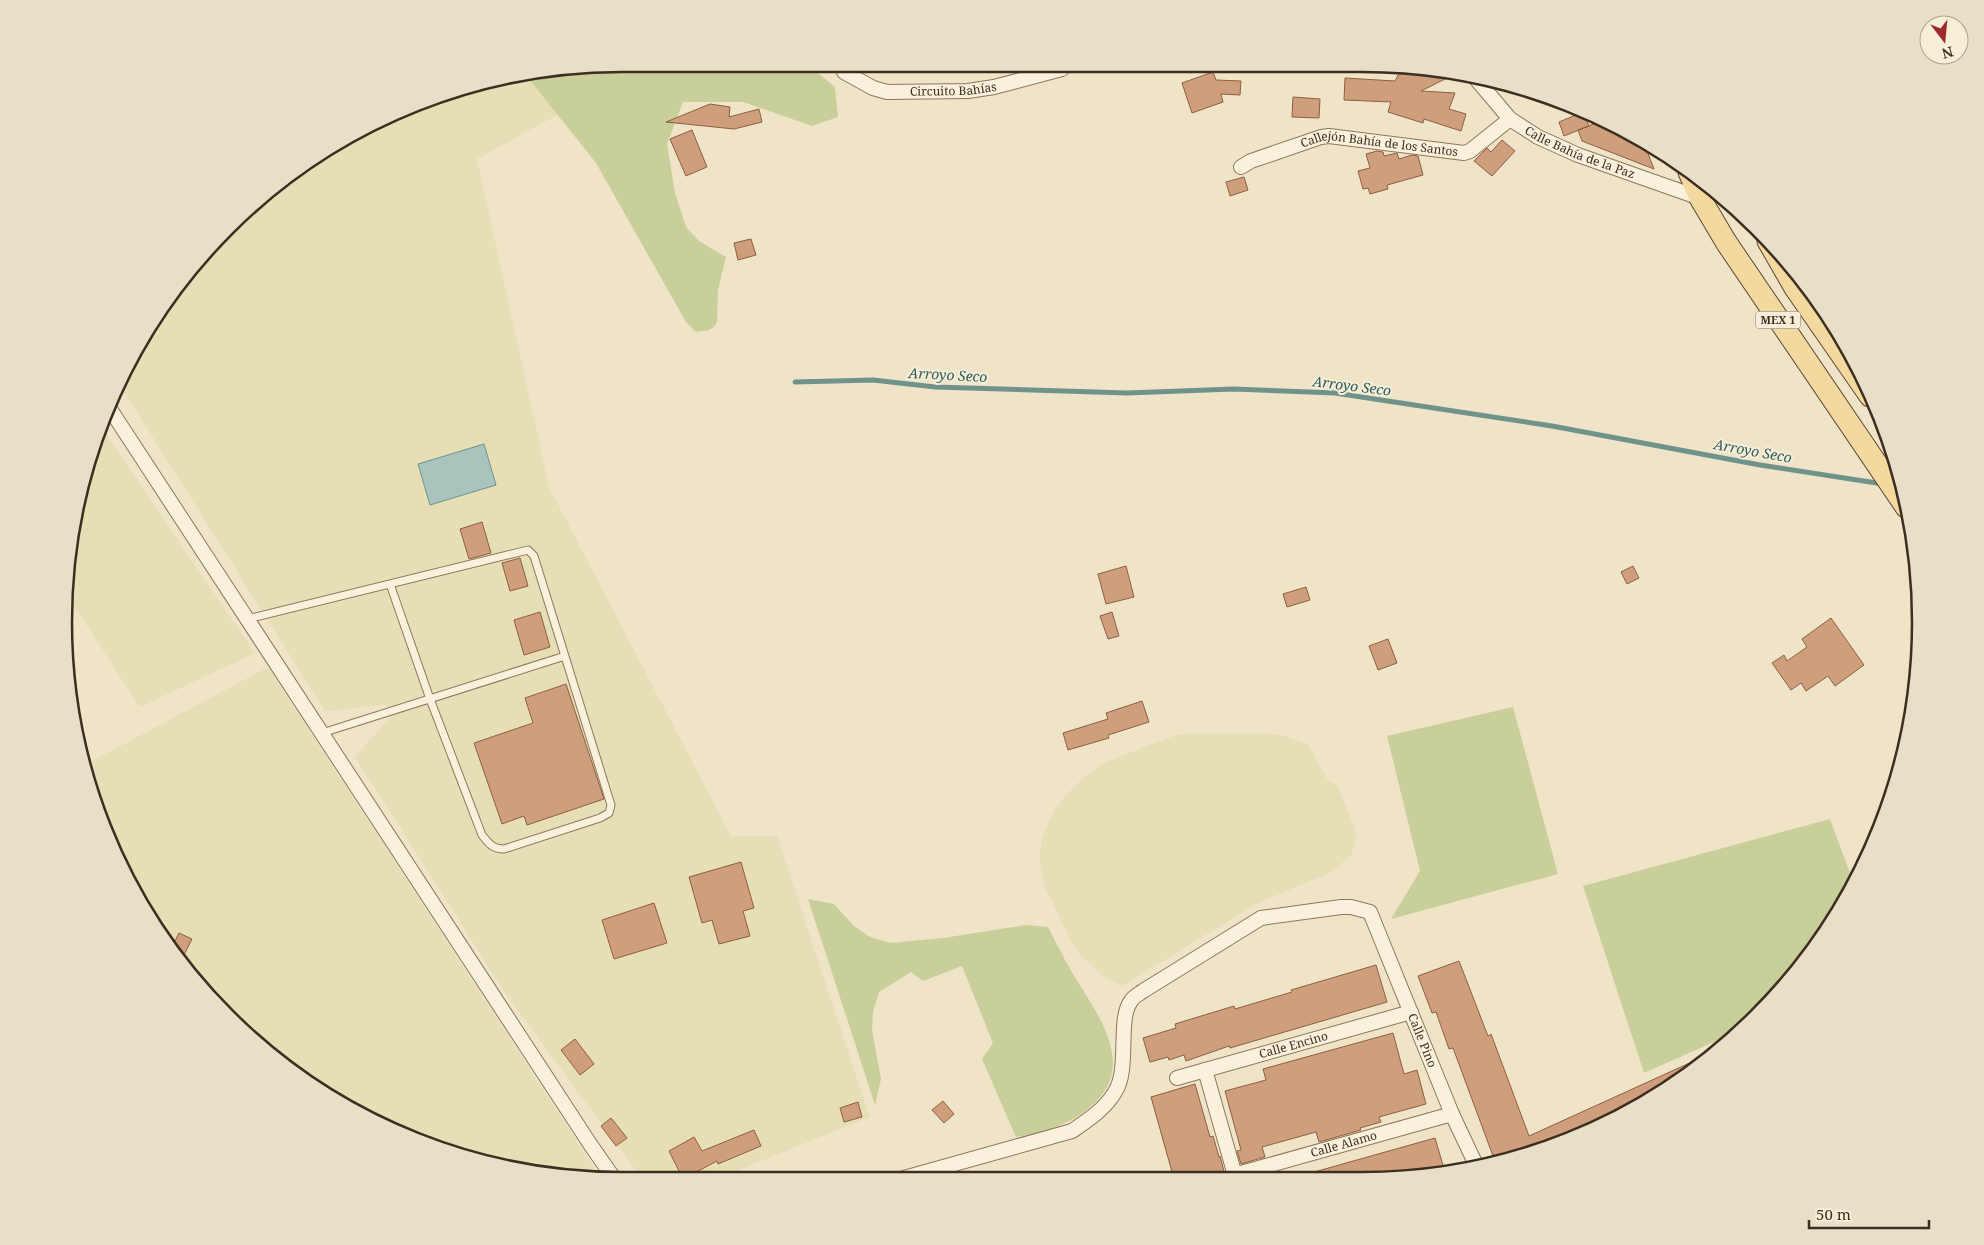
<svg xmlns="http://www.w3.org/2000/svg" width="1984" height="1245" viewBox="0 0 1984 1245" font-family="'Noto Serif',serif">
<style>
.farmland{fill:#e6deb5}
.green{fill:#c9cf9b}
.water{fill:#a9c4bc;stroke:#6f938a}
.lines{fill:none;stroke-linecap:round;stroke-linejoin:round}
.stream{stroke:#6f938a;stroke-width:5}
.building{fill:#cf9f7d;stroke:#8d5f41}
.service-casing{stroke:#8d765c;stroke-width:9}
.minor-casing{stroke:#8d765c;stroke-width:16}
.primary-casing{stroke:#5b4430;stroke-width:23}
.service{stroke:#faf1dc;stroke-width:7}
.minor{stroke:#faf1dc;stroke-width:14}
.primary{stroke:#f3d9a0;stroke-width:21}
.labels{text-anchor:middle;stroke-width:4;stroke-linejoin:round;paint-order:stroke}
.shield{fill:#f7eed8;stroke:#756857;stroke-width:1}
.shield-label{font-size:11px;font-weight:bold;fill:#3d2e20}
.street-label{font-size:12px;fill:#3d2e20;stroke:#f7eed8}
.water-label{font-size:14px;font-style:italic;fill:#2f5d5a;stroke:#f7eed8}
.rim{fill:none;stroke:#3d2e20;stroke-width:2.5}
</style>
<rect width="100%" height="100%" fill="#f0e4c8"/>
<path class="farmland" d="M549 69H641L477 159 549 487 731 836H777L870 1117 721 1177H641L508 997 355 757 390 717 386 705 325 711 121 387 158 312 227 228 283 179 375 122 443 93Z
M101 427 255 653 140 707 66 594 69 549 93 443Z
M268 667 600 1177H550L409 1139 283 1066 227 1017 158 933 93 802 85 765Z
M1199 733 1274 734 1287 737 1307 744 1314 754 1319 765 1328 780 1337 785 1354 826 1357 838 1351 855 1332 872 1258 903 1122 986 1104 977 1080 954 1070 939 1045 887 1041 872 1040 854 1042 839 1054 810 1067 794 1082 779 1103 763 1176 735Z"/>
<path class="green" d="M549 69H813L835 87 838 117 812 126 743 102H683L667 144 675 193 686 227 699 241 726 257 718 290 717 322 714 327 709 330 696 332 686 322 596 163 525 74Z
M1513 707 1558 874 1391 919 1420 871 1387 736Z
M1830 819 1854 884 1805 962 1743 1029 1644 1073 1583 886Z
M808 899 834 904 854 926 870 937 890 943 943 938 1026 925 1048 927C1056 942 1064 959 1073 974 1097 1013 1138 1066 1092 1105 1070 1125 1044 1133 1016 1137L982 1059 993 1043 962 966 923 981 911 972 879 992 873 1012 872 1030 881 1079 875 1105Z"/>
<path class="water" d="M484 444 496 485 430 505 418 464Z"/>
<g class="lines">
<path class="stream" d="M795 382 873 380 935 387 1127 393 1234 389 1335 393 1552 426 1760 465 1883 484"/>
</g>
<path class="building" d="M1402 68H1434L1455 74 1421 91 1455 93 1449 109 1466 114 1461 131 1424 119 1423 123 1388 112 1391 102 1344 100 1345 78 1395 81Z
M1213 72 1216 80 1241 81 1240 95 1221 94 1223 102 1192 113 1182 83Z
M1293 97 1320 99 1319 118 1292 117Z
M710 104 730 107 729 117 759 109 762 122 734 129 666 122Z
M1583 112 1589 126 1564 136 1559 122Z
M1601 121 1645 146 1654 169 1582 141 1578 130Z
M692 130 707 167 686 176 670 139Z
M1502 140 1515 151 1492 176 1474 161 1487 148 1491 152Z
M1377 151 1383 152 1384 156 1397 153 1399 159 1412 155 1418 156 1423 175 1387 185 1388 189 1370 194 1368 188 1363 189 1358 171 1370 168 1366 154Z
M1244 177 1248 190 1230 196 1226 182Z
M751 239 756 255 738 260 734 243Z
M482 522 491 553 469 559 460 529Z
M520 558 528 586 510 591 502 563Z
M1126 566 1134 597 1106 604 1098 574Z
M1633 566 1639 578 1627 584 1621 572Z
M1306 587 1310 600 1287 607 1283 594Z
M540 612 550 647 524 655 514 620Z
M1112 612 1119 636 1108 639 1100 616Z
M1831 618 1864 665 1835 686 1828 676 1806 691 1801 683 1791 690 1772 663 1784 655 1787 661 1807 647 1802 639Z
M1388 639 1397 663 1378 670 1369 646Z
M566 684 604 799 527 825 524 816 502 824 474 743 533 723 525 698Z
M1142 701 1149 722 1108 735 1109 738 1068 750 1063 733 1108 719 1106 713Z
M741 862 754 908 743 911 750 936 719 944 712 920 702 923 689 877Z
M654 903 667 943 614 959 602 920Z
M179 933 192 939 181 961 171 949Z
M1459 961 1488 1036 1491 1034 1529 1136 1694 1061 1697 1066 1641 1107 1506 1162 1496 1164 1453 1048 1449 1049 1436 1012 1432 1013 1418 976Z
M1376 965 1387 1002 1230 1048 1229 1046 1186 1061 1184 1055 1169 1060 1168 1057 1150 1062 1143 1038 1176 1028 1175 1024 1234 1006 1235 1009 1292 992 1291 990Z
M1393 1033 1404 1074 1417 1070 1426 1104 1379 1117 1381 1122 1360 1128 1361 1130 1319 1142 1316 1132 1262 1147 1265 1157 1241 1164 1237 1151 1241 1150 1225 1091 1266 1080 1263 1069Z
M575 1039 594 1064 580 1075 561 1050Z
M1195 1084 1210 1137 1213 1136 1219 1157 1220 1156 1226 1179H1174L1151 1097Z
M943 1101 954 1114 944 1123 932 1110Z
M858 1102 862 1117 844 1122 840 1108Z
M611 1118 627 1138 616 1146 601 1126Z
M754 1130 761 1146 718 1164 717 1161 687 1177H682L669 1151 694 1137 702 1151Z
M1435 1138 1445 1172 1398 1180H1301L1300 1176Z"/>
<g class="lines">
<g class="service-casing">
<path id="service" d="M247 619 520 552 528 550 534 556 611 805 609 813 600 818 504 849C493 849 489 844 482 835L430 699 390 584
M322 733 565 656"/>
</g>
<g class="minor-casing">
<g id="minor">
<path id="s1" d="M844 72 873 88 887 92 968 91 994 87 1062 69"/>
<path id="s2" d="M1477 80 1510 119 1538 137 1578 155 1700 198"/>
<path id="s3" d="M1241 167 1251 161 1321 137 1329 136 1464 153 1470 151 1510 119"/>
<path d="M110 409 590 1144 613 1177"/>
<path d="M1205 1070 1236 1179"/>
<path id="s4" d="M1177 1078 1411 1012"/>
<path id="s5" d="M1234 1175 1452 1114"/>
<path id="s6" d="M904 1178 1072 1131C1088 1120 1105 1109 1115 1092 1130 1069 1117 1019 1131 1001 1133 997 1139 994 1143 991L1261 918 1341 907H1351L1370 912 1452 1114 1477 1167"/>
</g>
</g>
<g class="primary-casing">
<path id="primary" d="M1689 172 1700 198 1726 242 1906 507
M1768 241 1795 288 1870 396"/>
</g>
<use href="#service" class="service"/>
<use href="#minor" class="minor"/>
<use href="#primary" class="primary"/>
</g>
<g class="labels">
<rect class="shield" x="1755.5" y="311.5" width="45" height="17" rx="4"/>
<g class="shield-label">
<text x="1778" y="324">MEX 1</text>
</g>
<g class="street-label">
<text dy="4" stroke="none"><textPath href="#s1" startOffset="114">Circuito Bahías</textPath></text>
<text dy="4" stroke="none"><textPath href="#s3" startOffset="144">Callejón Bahía de los Santos</textPath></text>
<text dy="4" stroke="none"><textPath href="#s2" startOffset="129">Calle Bahía de la Paz</textPath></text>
<text dy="4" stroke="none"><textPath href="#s6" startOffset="730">Calle Pino</textPath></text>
<text dy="4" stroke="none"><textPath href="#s4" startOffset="121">Calle Encino</textPath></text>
<text dy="4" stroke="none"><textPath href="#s5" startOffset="114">Calle Alamo</textPath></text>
</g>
<g class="water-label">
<text transform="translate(948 375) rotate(3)" y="5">Arroyo Seco</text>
<text transform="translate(1352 386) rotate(7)" y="5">Arroyo Seco</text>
<text transform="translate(1753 451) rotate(10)" y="5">Arroyo Seco</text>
</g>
</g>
<path d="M0 0H1984V1245H0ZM622 72H1362A550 550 0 0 1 1912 622V622A550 550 0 0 1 1362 1172H622A550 550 0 0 1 72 622V622A550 550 0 0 1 622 72Z" fill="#e8dfc9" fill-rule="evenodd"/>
<path class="rim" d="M622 72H1362A550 550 0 0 1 1912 622V622A550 550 0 0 1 1362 1172H622A550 550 0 0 1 72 622V622A550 550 0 0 1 622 72Z"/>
<g transform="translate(1944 40) rotate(164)"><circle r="24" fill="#f7eed8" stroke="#ada18e"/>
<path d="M0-4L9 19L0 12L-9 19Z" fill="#9e2a2b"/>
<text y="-8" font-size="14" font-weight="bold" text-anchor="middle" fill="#3d2e20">N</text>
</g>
<path d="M1809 1220v8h120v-8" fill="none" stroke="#3d2e20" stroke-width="2.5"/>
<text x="1816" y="1220" font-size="15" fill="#3d2e20" stroke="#f7eed8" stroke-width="4" paint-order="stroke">50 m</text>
</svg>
